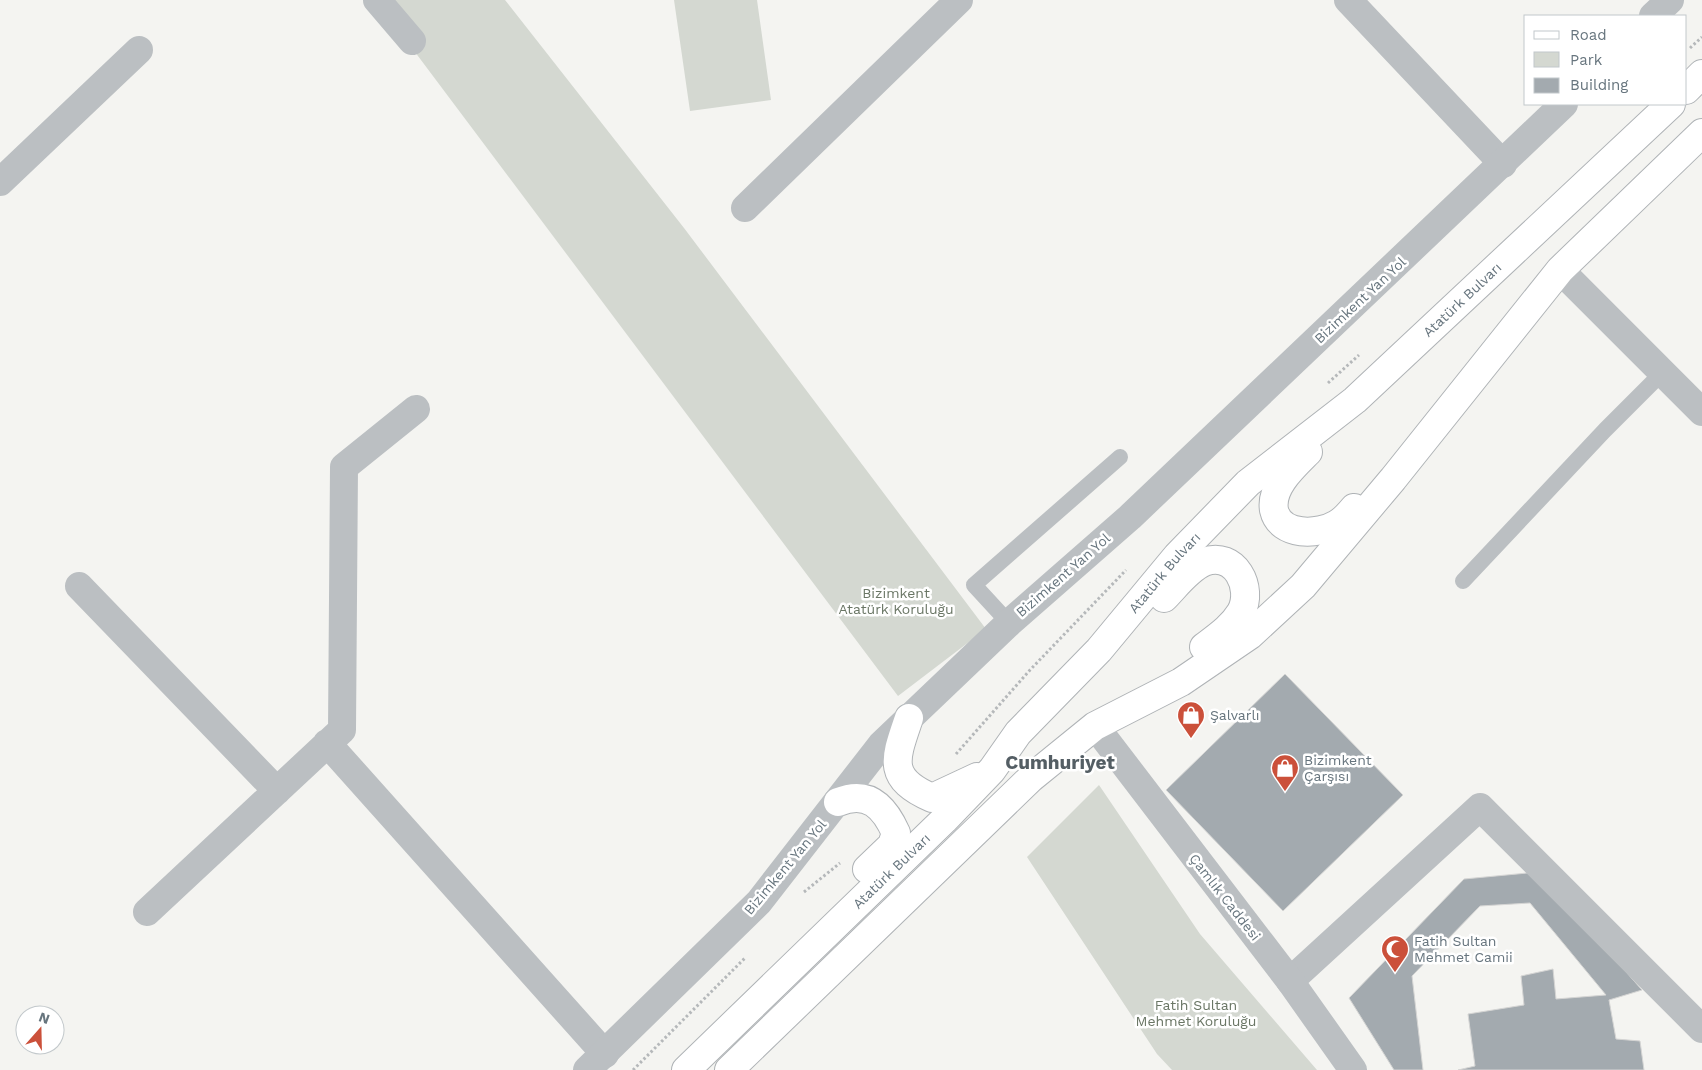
<svg xmlns="http://www.w3.org/2000/svg" width="1702" height="1070" viewBox="0 0 1702 1070" font-family="'Work Sans',sans-serif">
<style>
.green{fill:#d4d8d1}
.building{fill:#a3aaaf;stroke:#d5d5d4}
.lines{fill:none;stroke-linecap:round;stroke-linejoin:round}
.primary-casing{stroke:#afb3b6;stroke-width:30}
.path{stroke:#b5b8ba;stroke-width:3;stroke-dasharray:2.5 2.5;stroke-linecap:butt}
.service{stroke:#bbbfc2;stroke-width:16}
.minor{stroke:#bbbfc2;stroke-width:28}
.tertiary{stroke:#bbbfc2;stroke-width:28}
.primary{stroke:#fff;stroke-width:28}
.labels{text-anchor:middle;stroke-width:5;stroke-linejoin:round;paint-order:stroke}
.street-label{font-size:14px;fill:#67757e;stroke:#fff}
.park-label{font-size:14px;fill:#6a7665;stroke:#fff}
.poi-label{font-size:14px;fill:#67757e;stroke:#fff;text-anchor:start}
.district-label{font-size:19px;font-weight:bold;fill:#545e64;stroke:#fff}
</style>
<rect width="100%" height="100%" fill="#f4f4f1"/>
<path class="green" d="M376 0H505L684 228 986 629 898 696Z
M674 0H757L771 100 690 111Z
M1099 785 1200 934 1317 1070H1172L1157 1054 1027 857Z"/>
<path class="building" d="M1285 674 1403 795 1283 911 1166 790Z
M1538 872 1642 990 1609 1000 1616 1039 1640 1041 1644 1070H1458L1475 1066 1468 1014 1524 1005 1521 976 1553 969 1556 999 1606 995 1530 903 1480 906 1412 976 1423 1070H1394L1349 998 1464 879Z"/>
<g class="lines">
<g class="primary-casing">
<g id="primary">
<path d="M1686 90 1702 74"/>
<path d="M1308 452C1294 466 1270 487 1274 510 1280 537 1319 535 1337 524 1344 520 1349 514 1354 508"/>
<path d="M1164 598C1176 586 1188 569 1204 562 1235 550 1254 588 1241 612 1232 627 1217 637 1204 647"/>
<path d="M909 718C895 759 886 778 932 798L977 777"/>
<path d="M838 802C868 790 884 806 896 833L892 845 867 869"/>
<path id="s1" d="M686 1070 944 820 992 770 1018 733 1099 650 1177 556 1248 483 1355 400 1671 104"/>
<path d="M729 1070 1031 778 1095 726 1181 682 1250 635 1303 586 1393 479 1560 270 1702 133"/>
</g>
</g>
<path class="path" d="M1690 48 1702 37
M1328 383 1359 355
M956 754 1030 670 1126 570
M804 892 840 863
M633 1070 745 958"/>
<path class="service" d="M1463 581 1605 430 1662 373
M1009 623 974 585 1120 457"/>
<path class="minor" d="M377 0 412 41
M1348 0 1503 164
M0 182 139 50
M745 208 959 0
M1560 270 1702 412
M79 586 277 791
M327 743 605 1054
M147 912 342 730 344 467 416 409
M1290 981 1480 807 1702 1029"/>
<path class="tertiary" d="M1653 16 1670 0
M1095 726 1290 981 1353 1070
M587 1070 759 902 881 745 1009 623 1130 517 1564 104"/>
<use href="#primary" class="primary"/>
</g>
<defs>
<g id="shop-pin" transform="scale(1.4375)"><path d="M0 17L-7.5 6A9.5 9.5 0 1 1 7.5 6Z" fill="#cb503a" stroke="#fff"/><path d="M-5-2.5h2.3a2.7 3.5 0 0 1 5.4 0H5L5.5 6h-11ZM-1.5-2.5h3a1.5 2.3 0 0 0-3 0Z" fill="#fff"/></g>
<g id="mosque-pin" transform="scale(1.4375)"><path d="M0 17L-7.5 6A9.5 9.5 0 1 1 7.5 6Z" fill="#cb503a" stroke="#fff"/><path d="M3.5-4.9A6 6 0 1 0 3.5 4.9A5 5 0 1 1 3.5-4.9Z" fill="#fff"/></g>
</defs>
<g fill-rule="evenodd">
<use href="#shop-pin" x="1191" y="715"/>
<use href="#shop-pin" x="1285" y="768"/>
<use href="#mosque-pin" x="1395" y="949"/>
</g>
<g class="labels">
<g class="street-label">
<text transform="translate(1360 300) rotate(-43)" y="5">Bizimkent Yan Yol</text>
<text dy="5" stroke="none"><textPath href="#s1" startOffset="1096">Atatürk Bulvarı</textPath></text>
<text dy="5" stroke="none"><textPath href="#s1" startOffset="691">Atatürk Bulvarı</textPath></text>
<text transform="translate(1063 575) rotate(-41)" y="5">Bizimkent Yan Yol</text>
<text transform="translate(785 867) rotate(-50)" y="5">Bizimkent Yan Yol</text>
<text dy="5" stroke="none"><textPath href="#s1" startOffset="286">Atatürk Bulvarı</textPath></text>
<text transform="translate(1225 897) rotate(52)" y="5">Çamlık Caddesi</text>
</g>
<g class="park-label">
<text x="896" y="598">Bizimkent<tspan x="896" dy="16">Atatürk Koruluğu</tspan></text>
<text x="1196" y="1010">Fatih Sultan<tspan x="1196" dy="16">Mehmet Koruluğu</tspan></text>
</g>
<g class="poi-label">
<text x="1210" y="720">Şalvarlı</text>
<text x="1304" y="765">Bizimkent<tspan x="1304" dy="16">Çarşısı</tspan></text>
<text x="1414" y="946">Fatih Sultan<tspan x="1414" dy="16">Mehmet Camii</tspan></text>
</g>
<g class="district-label">
<text x="1060" y="769">Cumhuriyet</text>
</g>
</g>
<rect x="1524" y="15" width="162" height="90" fill="#ffffff" stroke="#c2c8cb"/>
<rect x="1534" y="31" width="25" height="8" fill="#ffffff" stroke="#c2c8cb"/>
<text x="1570" y="40" font-size="15" fill="#67757e">Road</text>
<rect x="1534" y="52" width="25" height="15" fill="#d4d8d1" stroke="#c2c8cb"/>
<text x="1570" y="65" font-size="15" fill="#67757e">Park</text>
<rect x="1534" y="78" width="25" height="15" fill="#a3aaaf" stroke="#c2c8cb"/>
<text x="1570" y="90" font-size="15" fill="#67757e">Building</text>
<g transform="translate(40 1030) rotate(20)"><circle r="24" fill="#ffffff" stroke="#c2c8cb"/>
<path d="M0-4L9 19L0 12L-9 19Z" fill="#cb503a"/>
<text y="-8" font-size="14" font-weight="bold" text-anchor="middle" fill="#67757e">N</text>
</g>
</svg>
